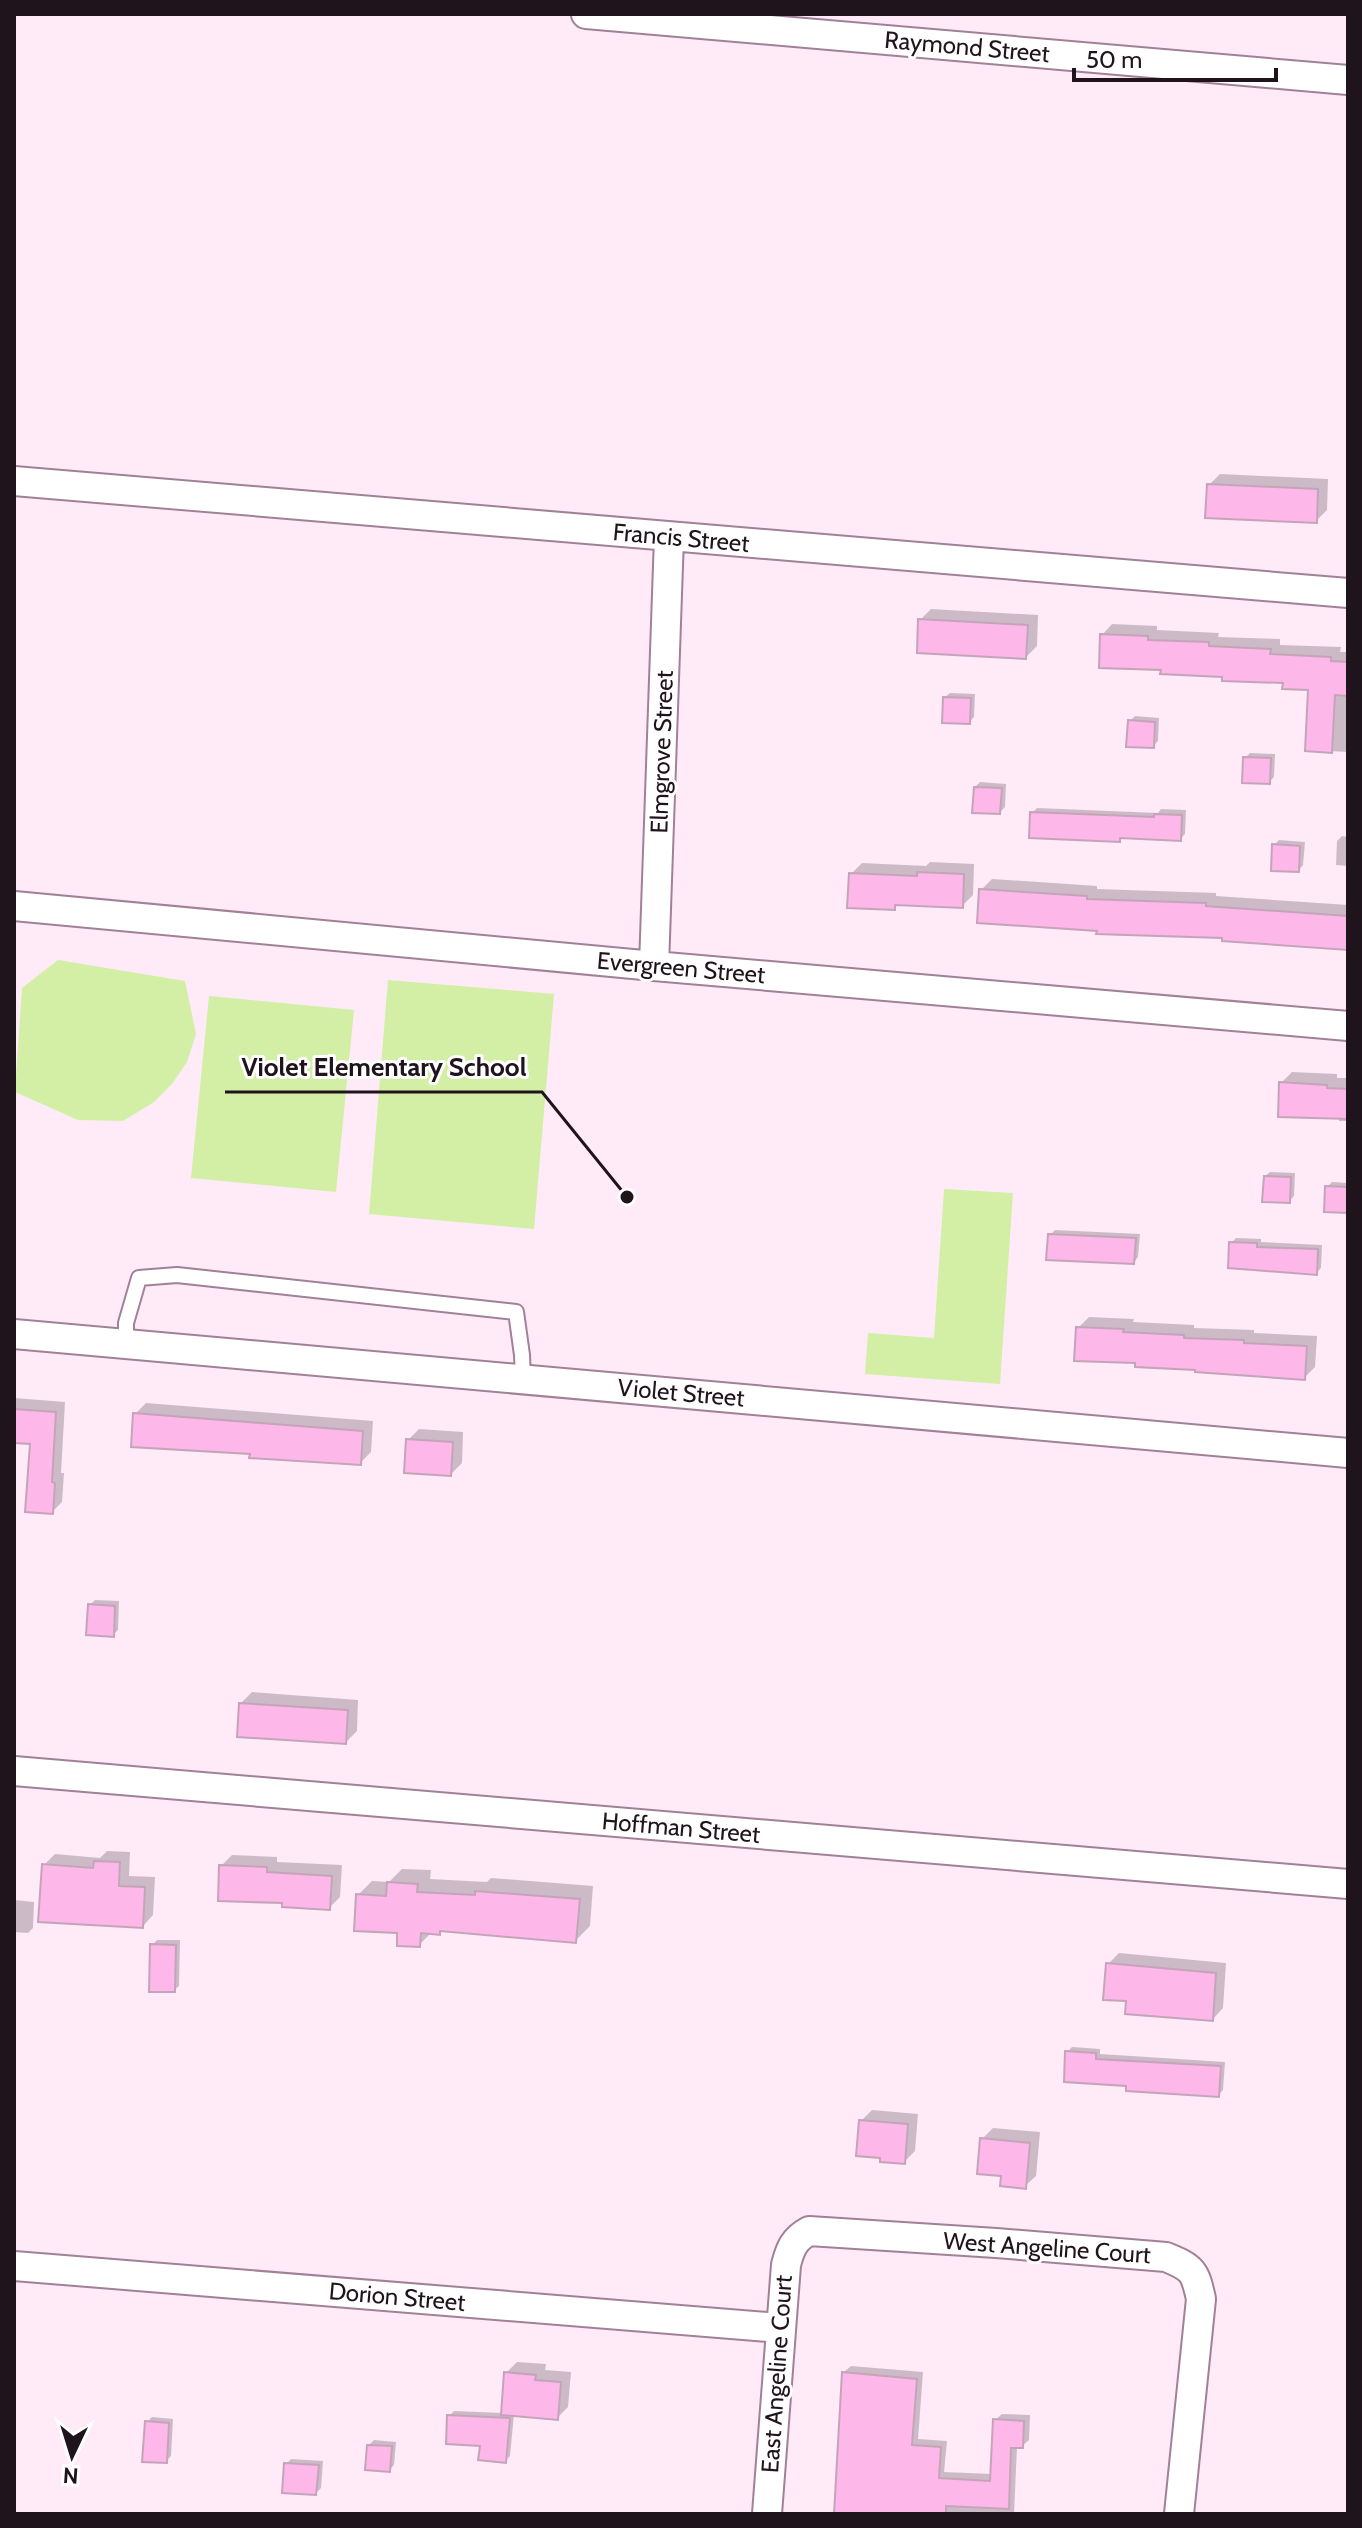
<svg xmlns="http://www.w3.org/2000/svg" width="1362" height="2528" viewBox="0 0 1362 2528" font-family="Cabin,sans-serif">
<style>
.green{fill:#d3efa6}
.shadow{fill:#0003}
.building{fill:#fdb7e8;stroke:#c5a4ba;stroke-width:2}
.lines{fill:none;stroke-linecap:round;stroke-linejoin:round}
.service-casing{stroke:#a08196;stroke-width:18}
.minor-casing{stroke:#a08196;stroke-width:32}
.service{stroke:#fff;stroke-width:14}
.minor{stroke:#fff;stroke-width:28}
.labels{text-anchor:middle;stroke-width:6;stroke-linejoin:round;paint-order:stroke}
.street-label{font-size:24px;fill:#20141c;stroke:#fefefe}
.leader{fill:none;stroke:#20141c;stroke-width:3}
.callout-dot{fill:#20141c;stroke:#fefefe;stroke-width:3}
.callout-label{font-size:26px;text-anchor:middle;font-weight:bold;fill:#20141c;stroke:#fefefe;stroke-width:6;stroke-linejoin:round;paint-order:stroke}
</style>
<rect width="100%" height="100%" fill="#ffeaf8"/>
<path class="green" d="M58 960 185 981 196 1034 187 1062 172 1084 154 1102 123 1121 78 1120 15 1092 22 988Z
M388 980 554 994 534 1229 369 1214Z
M209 996 354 1010 336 1192 191 1178Z
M944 1189 1013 1193 1000 1384 865 1374 868 1333 934 1338Z"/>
<path class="shadow" d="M1308 14H1348V16Z
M1220 474 1328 479 1327 510 1316 521 1209 485Z
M931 609 1038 615 1037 646 1026 657 920 620Z
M1112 624 1157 626V630L1219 633 1218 637 1280 639V645L1341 647 1340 652H1348V752L1307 750 1310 688 1285 681 1163 668 1102 635Z
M950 693 975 694 974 717 969 722 945 697Z
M1135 716 1159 718 1158 741 1153 746 1130 721Z
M1250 753 1275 754 1274 777 1269 782 1245 758Z
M980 782 1006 784 1005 807 1000 812 975 787Z
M1037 808 1158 813 1161 809 1186 810 1185 834 1180 839 1124 836 1119 840 1032 813Z
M1342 836 1348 837V866L1336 865 1337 841Z
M1279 840 1305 842 1303 865 1299 870 1274 845Z
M930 862 974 864 973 895 962 906 898 903 894 908 851 874 862 863 926 866Z
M992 879 1097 886V889L1216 893V896L1348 905V948L1224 936 1099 929 981 890Z
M1292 1072 1337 1074V1078H1348V1121H1339V1117L1281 1083Z
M1270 1172 1295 1173 1294 1196 1289 1201 1265 1176Z
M1332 1182 1348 1183V1211L1327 1187Z
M1055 1230 1140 1234 1138 1257 1134 1262 1050 1235Z
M1236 1238 1261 1239V1242L1322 1245 1321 1268 1316 1273 1231 1243Z
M1089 1317 1134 1319 1133 1322 1194 1325V1328L1254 1330V1333L1317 1336 1315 1367 1304 1378 1137 1361 1078 1328Z
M14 1398 65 1402 61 1473H64L62 1502 52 1512 32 1442 14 1441Z
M146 1403 373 1421 371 1452 360 1463 252 1453 135 1414Z
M419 1429 463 1432 462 1463 451 1474 408 1440Z
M95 1600 119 1601 118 1630 113 1635 90 1605Z
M252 1692 358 1700 357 1731 346 1742 241 1703Z
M107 1851 130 1852 129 1876 155 1877 153 1915 143 1926 44 1865 55 1854 100 1858Z
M232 1855 277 1857V1862L342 1865 340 1897 329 1908 284 1902 221 1866Z
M402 1869 431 1870 430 1879 487 1882 491 1878 593 1886 590 1926 576 1940 443 1929 439 1933 432 1932 419 1945 358 1895 372 1881 389 1882Z
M14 1900 34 1902 33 1928 28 1933 14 1932Z
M157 1940H180L179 1986 174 1990 152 1945Z
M1119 1953 1226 1963 1223 2008 1213 2019 1128 1999 1108 1964Z
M1072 2047 1100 2049V2054L1225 2062 1223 2090 1218 2095 1128 2084 1067 2052Z
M872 2110 918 2114 915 2151 904 2162 861 2121Z
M993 2128 1040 2132 1036 2176 1025 2186 1003 2174 982 2139Z
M517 2362 546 2364 545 2370 571 2372 568 2407 557 2418 514 2414 510 2456 505 2461 449 2416 454 2411 503 2413 506 2373Z
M851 2366 923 2372 918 2439 947 2441 944 2472 992 2474 995 2420 1002 2414 1030 2415 1029 2440 1022 2446H1017L1014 2514H836L844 2372Z
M152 2417 173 2419 171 2456 166 2461 147 2422Z
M374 2440 396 2442 394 2465 389 2470 369 2445Z
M291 2459 323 2461 321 2488 316 2493 286 2464Z"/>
<path class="building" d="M1207 484 1318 489 1317 523 1205 518Z
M918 619 1028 625 1026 659 917 653Z
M1100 634 1148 636V640L1209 642V646L1271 649 1270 654 1331 657V661L1348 662V696L1335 695 1332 753 1305 751 1308 690 1282 689 1283 683 1222 681V677L1160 674 1161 670 1099 668Z
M943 697 971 698 970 724 942 723Z
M1128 720 1155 722 1154 748 1126 747Z
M1243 757 1271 758 1270 784 1242 783Z
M974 787 1002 788 1000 814 972 813Z
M1030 812 1154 817V814L1182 815 1181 841 1120 838V842L1029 838Z
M1272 844 1300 846 1299 872 1271 871Z
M917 872 964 874 963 908 895 905V910L847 908 849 873 917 876Z
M979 889 1087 896V899L1206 903V906L1348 916V950L1222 941V938L1096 934 1097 931 977 923Z
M1279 1082 1327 1085V1088L1348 1089V1119L1278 1117Z
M1264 1176 1291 1177 1290 1203 1262 1202Z
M1325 1186 1348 1187V1213L1324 1212Z
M1048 1234 1136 1238 1134 1264 1046 1260Z
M1229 1242 1257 1243V1247L1318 1249 1317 1275 1228 1268Z
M1076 1327 1124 1329 1123 1332 1184 1335V1338L1244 1340V1343L1307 1346 1305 1380 1195 1372V1370L1135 1367V1363L1074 1361Z
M14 1409 56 1412 52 1482 55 1483 53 1514 25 1512 30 1444 14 1443Z
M133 1413 363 1431 361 1465 249 1458 250 1454 131 1447Z
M406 1439 453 1442 451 1476 404 1473Z
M88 1604 115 1606 114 1637 86 1635Z
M239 1703 348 1710 346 1744 237 1737Z
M94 1861 120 1862 119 1886 145 1887 143 1928 38 1922 42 1864 93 1868Z
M219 1865 267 1867V1872L332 1876 330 1910 282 1907V1903L218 1901Z
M387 1882 418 1884 417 1892 475 1895V1891L580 1899 576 1943 440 1931V1935L421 1933 420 1947 397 1946V1933L354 1931 356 1894 386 1896Z
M150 1944 176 1945 175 1992H149Z
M1106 1963 1216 1973 1213 2021 1125 2014 1126 2001 1103 2000Z
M1065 2051 1096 2053V2059L1221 2066 1219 2097 1126 2091V2086L1064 2082Z
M859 2120 908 2124 905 2164 880 2162V2158L856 2156Z
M980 2138 1030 2143 1026 2189 1000 2186 1001 2176 977 2174Z
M504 2372 536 2375 535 2380 561 2382 558 2420 501 2415Z
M842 2372 917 2379 912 2445 941 2447 939 2478 990 2481 993 2419 1024 2421 1023 2448H1011L1009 2509 946 2506V2514H834Z
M447 2415 510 2418 506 2463 478 2460 480 2446 446 2444Z
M145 2421 169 2423 167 2463 142 2462Z
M367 2445 392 2446 390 2472 365 2470Z
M284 2463 319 2465 316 2495 282 2493Z"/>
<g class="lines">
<g class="service-casing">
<path id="service" d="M126 1343V1323L139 1278 177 1275 516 1312 522 1355 523 1379"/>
</g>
<g class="minor-casing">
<path id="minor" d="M586 14 1348 80
M14 481 1348 593
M14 906 654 966 1348 1026
M654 966 669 537
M14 1334 1348 1453
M14 1771 1348 1884
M14 2266 780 2328
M767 2514 786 2265C790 2249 794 2239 809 2231L996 2243 1166 2257C1193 2268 1195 2271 1201 2299L1179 2514"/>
</g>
<use href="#service" class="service"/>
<use href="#minor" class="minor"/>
</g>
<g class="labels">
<g class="street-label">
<text transform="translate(967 47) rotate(5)" y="8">Raymond Street</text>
<text transform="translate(681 538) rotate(5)" y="8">Francis Street</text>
<text transform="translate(662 752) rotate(-88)" y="8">Elmgrove Street</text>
<text transform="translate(681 968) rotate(5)" y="8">Evergreen Street</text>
<text transform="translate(681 1393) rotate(5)" y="8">Violet Street</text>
<text transform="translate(681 1828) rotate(5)" y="8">Hoffman Street</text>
<text transform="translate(1047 2248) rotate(4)" y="8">West Angeline Court</text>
<text transform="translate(397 2297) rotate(5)" y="8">Dorion Street</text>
<text transform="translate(777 2374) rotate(-86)" y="8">East Angeline Court</text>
</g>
</g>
<path class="leader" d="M627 1197L542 1092H225"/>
<circle class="callout-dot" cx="627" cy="1197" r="8"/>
<g class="callout-label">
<text x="384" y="1076">Violet Elementary School</text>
</g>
<rect width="1362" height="2528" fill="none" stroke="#20141c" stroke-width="32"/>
<g transform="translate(72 2456) rotate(184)" stroke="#fefefe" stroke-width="6" paint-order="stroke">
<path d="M0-6L14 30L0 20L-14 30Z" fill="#20141c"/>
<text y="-12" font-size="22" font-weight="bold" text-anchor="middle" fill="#20141c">N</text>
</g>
<path d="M1074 68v12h202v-12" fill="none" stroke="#20141c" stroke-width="4"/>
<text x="1086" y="68" font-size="24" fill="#20141c" stroke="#fefefe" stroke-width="6" paint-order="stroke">50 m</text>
</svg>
